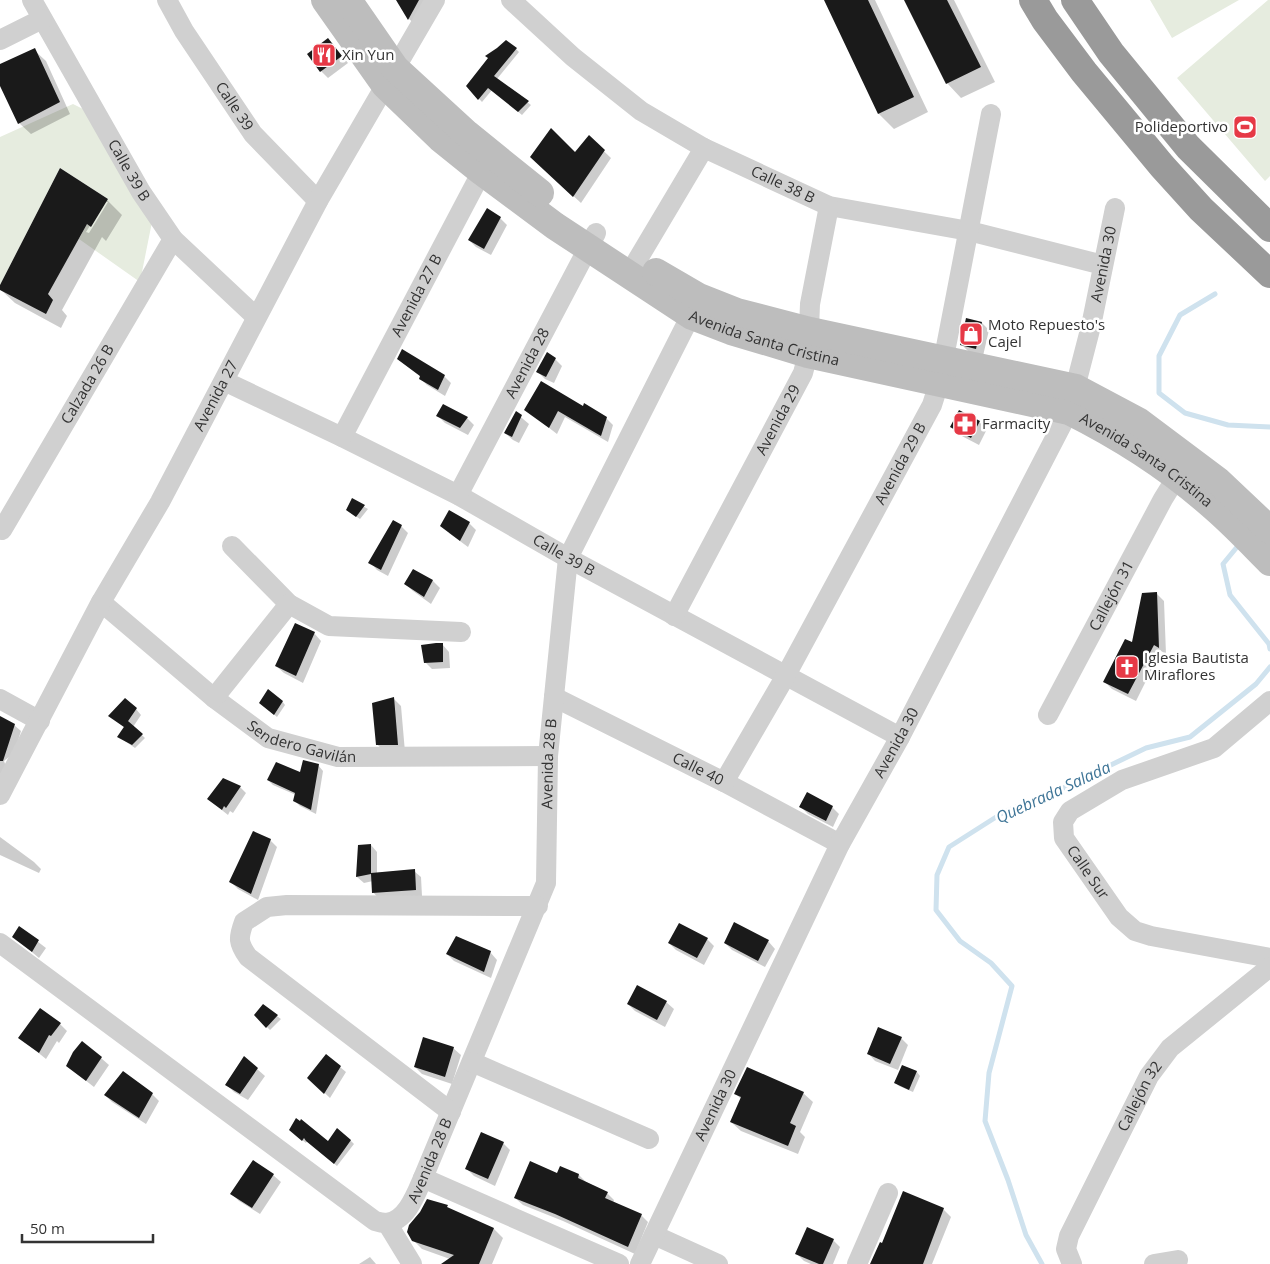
<svg xmlns="http://www.w3.org/2000/svg" width="1270" height="1264" viewBox="0 0 1270 1264" font-family="'Open Sans',sans-serif">
<style>
.green{fill:#e6ecdf}
.shadow{fill:#0003;fill-rule:evenodd}
.lines{fill:none;stroke-linecap:round;stroke-linejoin:round}
.stream{stroke:#cfe2ee;stroke-width:5}
.building{fill:#1a1a1a}
.street{stroke:#d0d0d0;stroke-width:20}
.secondary{stroke:#bdbdbd;stroke-width:28}
.highway{stroke:#9a9a9a;stroke-width:28}
.labels{text-anchor:middle;stroke-width:5;stroke-linejoin:round;paint-order:stroke}
.poi-label{font-size:15px;fill:#333;stroke:#fff;text-anchor:start}
.street-label{font-size:15px;fill:#333;stroke:#fff}
.water-label{font-size:16px;font-style:italic;fill:#3f7597;stroke:#fff}
</style>
<rect width="100%" height="100%" fill="#fff"/>
<path class="green" d="M1150 0H1239L1172 38Z
M1268 0H1270V176L1265 181 1177 78Z
M73 104 83 109 152 222 140 282 79 239 87 224 91 227 108 199 60 168 0 285V137Z"/>
<path class="shadow" d="M397 0H426L416 25 409 19Z
M825 0H875L928 112 894 129 879 114Z
M905 0H954L995 82 961 98 947 83Z
M328 39 348 63 328 78 321 71Z
M516 49 519 52 497 79 531 105 522 115 492 90 482 102 467 86Z
M34 50 46 61 70 114 31 134 19 123 0 84V66Z
M589 137 611 158 581 203 539 164 575 154Z
M60 170 107 200 122 215 106 241 102 237 62 310 67 316 61 328 15 303 0 289ZM105 202H108L89 233 86 232Z
M500 218 507 225 491 255 476 247 469 240Z
M982 323 989 330 983 356 969 352 962 345Z
M398 359 444 376 451 383 445 396 427 385 420 378 421 377Z
M555 359 562 366 554 383 545 379 538 372Z
M584 408 606 418 613 425 608 442 565 417 557 434 526 410Z
M516 413 529 424 519 443 513 440 505 433Z
M438 416 467 418 474 425 468 435 445 423Z
M979 422 987 429 979 445 958 434 951 427Z
M352 500 368 509 360 519 351 513Z
M469 523 476 530 468 547 449 533Z
M401 526 408 533 388 576 377 570 370 562Z
M413 571 433 581 440 588 431 604 413 591 405 584Z
M1157 594 1164 601 1166 654 1161 651 1136 701 1112 689 1105 682 1133 644Z
M314 633 321 641 303 683 284 673 276 666Z
M442 644 449 652 450 668 432 669 425 662Z
M394 699 401 706 405 752H384L377 744Z
M282 701 285 705 277 717 264 706Z
M136 709 141 715 133 727 145 738 135 748 119 737 125 728 110 716Z
M0 718 14 725 21 731 14 753 4 761 8 772 0 778Z
M318 765 323 771 316 814 300 806 295 801 296 795 273 785 268 780 300 773Z
M240 787 246 793 233 813 230 811 228 815 208 799Z
M801 807H832L839 814 833 827 808 814Z
M0 837 34 862 41 869 39 873 0 855Z
M270 840 277 847 258 900 238 889 230 881Z
M371 845 377 852V873L414 871 421 877 422 896 379 899 373 892V881L364 883 357 877 360 847Z
M20 928 46 948 39 958 14 937Z
M707 939 714 946 704 965 676 950 669 943Z
M768 941 775 949 765 967 732 950 725 943Z
M490 952 497 960 491 978 454 961 447 954Z
M666 1002 674 1009 665 1027 635 1011 628 1004Z
M263 1006 281 1019 270 1030 255 1015Z
M60 1024 67 1031 59 1043 57 1041 46 1059 20 1038Z
M901 1038 908 1045 898 1070 875 1061 868 1053Z
M453 1048 461 1055 452 1084 422 1074 415 1067Z
M101 1058 109 1065 94 1087 67 1066Z
M903 1066 917 1072 920 1076 913 1092 899 1086 896 1083Z
M340 1067 346 1072 330 1098 309 1078Z
M257 1069 265 1076 248 1100 234 1092 227 1085Z
M803 1093 813 1102 800 1132 805 1137 798 1154 741 1131 731 1122 741 1099 736 1094Z
M152 1094 159 1101 146 1124 112 1102 105 1095Z
M294 1134 328 1143 350 1140 354 1144 337 1166 307 1141 306 1143Z
M503 1143 510 1150 495 1186 474 1176 467 1169Z
M253 1161 273 1175 281 1182 260 1214 239 1201 232 1194Z
M558 1175H579L586 1182 607 1193 614 1200 613 1203 641 1215 648 1222 635 1254 563 1221 523 1205 515 1198Z
M447 1207 451 1210 494 1229 503 1238 492 1264H443L450 1259 422 1249 413 1240Z
M943 1209 951 1217 932 1264H871L883 1245Z
M833 1240 840 1247 833 1264H811L804 1261 797 1254Z
M370 1257 376 1264H359Z"/>
<g class="lines">
<path class="stream" d="M1215 294 1180 315 1159 356V393L1185 413 1228 425 1270 427
M1242 545 1237 547 1223 564 1230 595 1269 644 1270 649
M1042 1264 1026 1235 1008 1180 985 1121 989 1073 1012 986 991 963 960 941 936 910 937 875 949 847 1004 812 1055 792 1146 748 1190 737 1256 684 1270 667"/>
</g>
<path class="building" d="M396 0H419L408 20Z
M824 0H868L914 97 878 114Z
M904 0H947L981 67 946 84Z
M328 38 342 56 320 72 307 54Z
M506 40 517 48 494 76 529 101 518 112 488 88 478 100 466 86 488 58 485 56 497 48Z
M35 48 60 102 18 124 0 86V64Z
M551 128 575 152 589 135 605 150 573 197 530 157Z
M60 168 108 199 91 227 87 224 48 294 53 300 46 314 0 290V285Z
M487 208 501 217 484 249 468 240Z
M966 318 982 322 976 349 960 345Z
M402 349 445 375 438 390 419 379 420 376 397 359Z
M547 352 556 358 546 377 536 372Z
M541 381 583 406 584 403 607 417 601 436 558 411 549 428 524 410Z
M443 404 468 417 460 428 436 416Z
M959 410 980 421 971 438 950 427Z
M516 411 522 415 512 437 504 433Z
M352 498 365 505 356 517 346 510Z
M449 510 470 522 460 541 440 526Z
M393 520 402 525 381 570 368 563Z
M413 569 433 580 424 597 404 584Z
M1157 592 1159 648 1154 645 1128 694 1103 682 1125 639 1132 642 1142 593Z
M295 623 315 632 296 676 275 666Z
M436 643H443V662L424 663 421 645Z
M268 689 283 701 274 715 259 703Z
M394 697 398 745H376L372 703Z
M125 698 137 708 124 727 108 716Z
M0 716 15 724 3 761H0Z
M128 721 143 734 132 745 117 737Z
M303 760 319 764 311 810 293 801 295 793 267 780 276 762 300 772Z
M223 778 241 786 226 808 224 806 222 810 207 799Z
M807 792 833 806 826 821 799 807Z
M253 831 271 839 251 894 229 882Z
M371 844V873L415 869 416 890 372 893 371 874 356 877 358 845Z
M734 922 769 940 758 961 724 943Z
M679 923 708 938 697 958 668 943Z
M19 926 39 940 32 952 12 937Z
M456 936 491 951 484 972 446 954Z
M637 985 667 1001 657 1020 627 1004Z
M263 1004 278 1015 266 1028 254 1015Z
M40 1008 61 1023 51 1036 49 1035 39 1053 18 1038Z
M878 1027 902 1037 890 1064 867 1054Z
M423 1037 454 1047 445 1077 414 1067Z
M82 1041 102 1057 86 1081 66 1066 73 1052Z
M326 1054 341 1066 324 1094 307 1078Z
M244 1056 258 1068 240 1094 225 1085Z
M902 1065 917 1071 909 1090 894 1083Z
M747 1067 804 1092 790 1123 796 1126 788 1146 730 1122 741 1097 734 1094Z
M123 1071 153 1093 139 1118 104 1095Z
M296 1118 300 1121 301 1119 328 1141 337 1128 351 1140 334 1164 306 1141 304 1138 302 1141 289 1130Z
M481 1132 504 1142 488 1179 465 1169Z
M253 1160 274 1174 252 1208 230 1194Z
M530 1161 557 1173 560 1166 579 1174 578 1178 608 1192 605 1198 642 1214 628 1247 555 1214 514 1198Z
M903 1191 944 1208 923 1264H870L880 1242 882 1243Z
M427 1199 448 1205 447 1207 494 1228 479 1264H441L454 1255 412 1241 407 1232 409 1225 420 1212Z
M807 1227 834 1239 823 1264H819L795 1254Z"/>
<g class="lines">
<g class="street">
<path id="s1" d="M32 0 141 192 173 239 256 317"/>
<path id="s2" d="M167 0 184 31 253 134 318 201"/>
<path id="s3" d="M511 0 573 57 641 111 704 148 829 206 969 231 1103 265"/>
<path d="M0 40 42 19"/>
<path d="M629 274 704 148"/>
<path id="s4" d="M224 381 342 437 458 495 568 558 900 737"/>
<path id="s5" d="M342 437 488 160"/>
<path id="s6" d="M458 495 596 233"/>
<path id="s7" d="M2 530 173 239"/>
<path d="M232 546 289 604 329 626 461 632"/>
<path id="s8" d="M101 602 214 698 268 738 338 757 548 756"/>
<path id="s9" d="M674 616 803 373 808 354 810 304 829 206"/>
<path id="s10" d="M554 697 724 782 840 844"/>
<path d="M214 698 289 604"/>
<path d="M0 699 40 721"/>
<path id="s11" d="M1270 701 1214 748 1122 780 1070 811 1063 822 1064 838 1119 917 1135 931 1151 936 1270 958"/>
<path id="s12" d="M1048 715 1163 499 1176 478"/>
<path id="s13" d="M724 782 785 677 932 405 939 383 991 114"/>
<path id="s14" d="M0 795 101 602 160 502 318 201 435 0"/>
<path id="s15" d="M0 943 375 1221C378 1222 383 1223 387 1223 407 1220 416 1194 423 1178L546 883 548 756 568 558 697 303"/>
<path d="M472 1062 649 1139"/>
<path d="M451 1112 248 957C238 943 238 938 244 922L267 907 287 905 538 906"/>
<path d="M423 1178 619 1264"/>
<path d="M387 1223 412 1264"/>
<path d="M654 1235 718 1264"/>
<path id="s16" d="M640 1264 840 844 900 737 1069 411 1091 326 1115 208"/>
<path d="M857 1264 888 1193"/>
<path id="s17" d="M1072 1264 1066 1249 1069 1236 1149 1076 1170 1048 1270 967"/>
<path d="M1154 1264 1178 1260"/>
</g>
<g class="secondary">
<path id="s18" d="M325 0 385 85 440 138 481 171 555 226 692 316 731 331 808 354 1069 411C1123 438 1174 471 1218 511 1236 527 1253 545 1270 562"/>
<path d="M348 0 395 68 467 134 540 193"/>
<path d="M656 272 699 297 737 312 810 331 1076 388 1138 421 1218 481 1270 530"/>
</g>
<path class="highway" d="M1033 0 1045 20 1084 72 1162 166 1201 209 1270 274
M1075 0 1111 53 1188 147 1270 228"/>
</g>
<defs>
<g id="restaurant-square" transform="scale(1.25)"><rect x="-9" y="-9" width="18" height="18" rx="4" fill="#e63946" stroke="#fff"/><path d="M-5-6h1v4h1v-4h1v4h1v-4h1v5L-1.5 .5V6h-2V.5L-5-1ZM5-6V6H3V1.5H1.5Q1.5-4 5-6Z" fill="#fff"/></g>
<g id="stadium-square" transform="scale(1.25)"><rect x="-9" y="-9" width="18" height="18" rx="4" fill="#e63946" stroke="#fff"/><path d="M0-5a6.5 5 0 1 0 0 10a6.5 5 0 1 0 0-10ZM-3.5-1.8h7v3.6h-7Z" fill="#fff"/></g>
<g id="shop-square" transform="scale(1.25)"><rect x="-9" y="-9" width="18" height="18" rx="4" fill="#e63946" stroke="#fff"/><path d="M-5-2.5h2.3a2.7 3.5 0 0 1 5.4 0H5L5.5 6h-11ZM-1.5-2.5h3a1.5 2.3 0 0 0-3 0Z" fill="#fff"/></g>
<g id="pharmacy-square" transform="scale(1.25)"><rect x="-9" y="-9" width="18" height="18" rx="4" fill="#e63946" stroke="#fff"/><path d="M-2-6h4v4h4v4h-4v4h-4v-4h-4v-4h4Z" fill="#fff"/></g>
<g id="church-square" transform="scale(1.25)"><rect x="-9" y="-9" width="18" height="18" rx="4" fill="#e63946" stroke="#fff"/><path d="M-1.2-6h2.4v3.5h3.3v2.4h-3.3V6h-2.4V-.1h-3.3v-2.4h3.3Z" fill="#fff"/></g>
</defs>
<g fill-rule="evenodd">
<use href="#restaurant-square" x="324" y="55"/>
<use href="#stadium-square" x="1245" y="127"/>
<use href="#shop-square" x="971" y="334"/>
<use href="#pharmacy-square" x="965" y="424"/>
<use href="#church-square" x="1127" y="667"/>
</g>
<g class="labels">
<g class="poi-label">
<text x="342" y="60">Xin Yun</text>
<text x="1228" y="132" text-anchor="end">Polideportivo</text>
<text x="988" y="330">Moto Repuesto's<tspan x="988" dy="17">Cajel</tspan></text>
<text x="982" y="429">Farmacity</text>
<text x="1144" y="663">Iglesia Bautista<tspan x="1144" dy="17">Miraflores</tspan></text>
</g>
<g class="street-label">
<text dy="5" stroke="none"><textPath href="#s2" startOffset="126">Calle 39</textPath></text>
<text dy="5" stroke="none"><textPath href="#s1" startOffset="196">Calle 39 B</textPath></text>
<text dy="5" stroke="none"><textPath href="#s3" startOffset="331">Calle 38 B</textPath></text>
<text dy="5" stroke="none"><textPath href="#s16" startOffset="1106">Avenida 30</textPath></text>
<text dy="5" stroke="none"><textPath href="#s5" startOffset="160">Avenida 27 B</textPath></text>
<text dy="5" stroke="none"><textPath href="#s18" startOffset="565">Avenida Santa Cristina</textPath></text>
<text dy="5" stroke="none"><textPath href="#s6" startOffset="149">Avenida 28</textPath></text>
<text dy="5" stroke="none"><textPath href="#s7" startOffset="169">Calzada 26 B</textPath></text>
<text dy="5" stroke="none"><textPath href="#s14" startOffset="454">Avenida 27</textPath></text>
<text dy="5" stroke="none"><textPath href="#s9" startOffset="222">Avenida 29</textPath></text>
<text dy="5" stroke="none"><textPath href="#s18" startOffset="970">Avenida Santa Cristina</textPath></text>
<text dy="5" stroke="none"><textPath href="#s13" startOffset="364">Avenida 29 B</textPath></text>
<text dy="5" stroke="none"><textPath href="#s4" startOffset="382">Calle 39 B</textPath></text>
<text dy="5" stroke="none"><textPath href="#s12" startOffset="135">Callejón 31</textPath></text>
<text dy="5" stroke="none"><textPath href="#s8" startOffset="249">Sendero Gavilán</textPath></text>
<text dy="5" stroke="none"><textPath href="#s16" startOffset="581">Avenida 30</textPath></text>
<text dy="5" stroke="none"><textPath href="#s15" startOffset="978">Avenida 28 B</textPath></text>
<text dy="5" stroke="none"><textPath href="#s10" startOffset="161">Calle 40</textPath></text>
<text dy="5" stroke="none"><textPath href="#s11" startOffset="302">Calle Sur</textPath></text>
<text dy="5" stroke="none"><textPath href="#s17" startOffset="186">Callejón 32</textPath></text>
<text dy="5" stroke="none"><textPath href="#s16" startOffset="176">Avenida 30</textPath></text>
<text dy="5" stroke="none"><textPath href="#s15" startOffset="558">Avenida 28 B</textPath></text>
</g>
<g class="water-label">
<text transform="translate(1053 792) rotate(-25)" y="6">Quebrada Salada</text>
</g>
</g>
<path d="M22 1234v8h131v-8" fill="none" stroke="#333333" stroke-width="2.5"/>
<text x="30" y="1234" font-size="15" fill="#333333" stroke="#ffffff" stroke-width="4" paint-order="stroke">50 m</text>
</svg>
